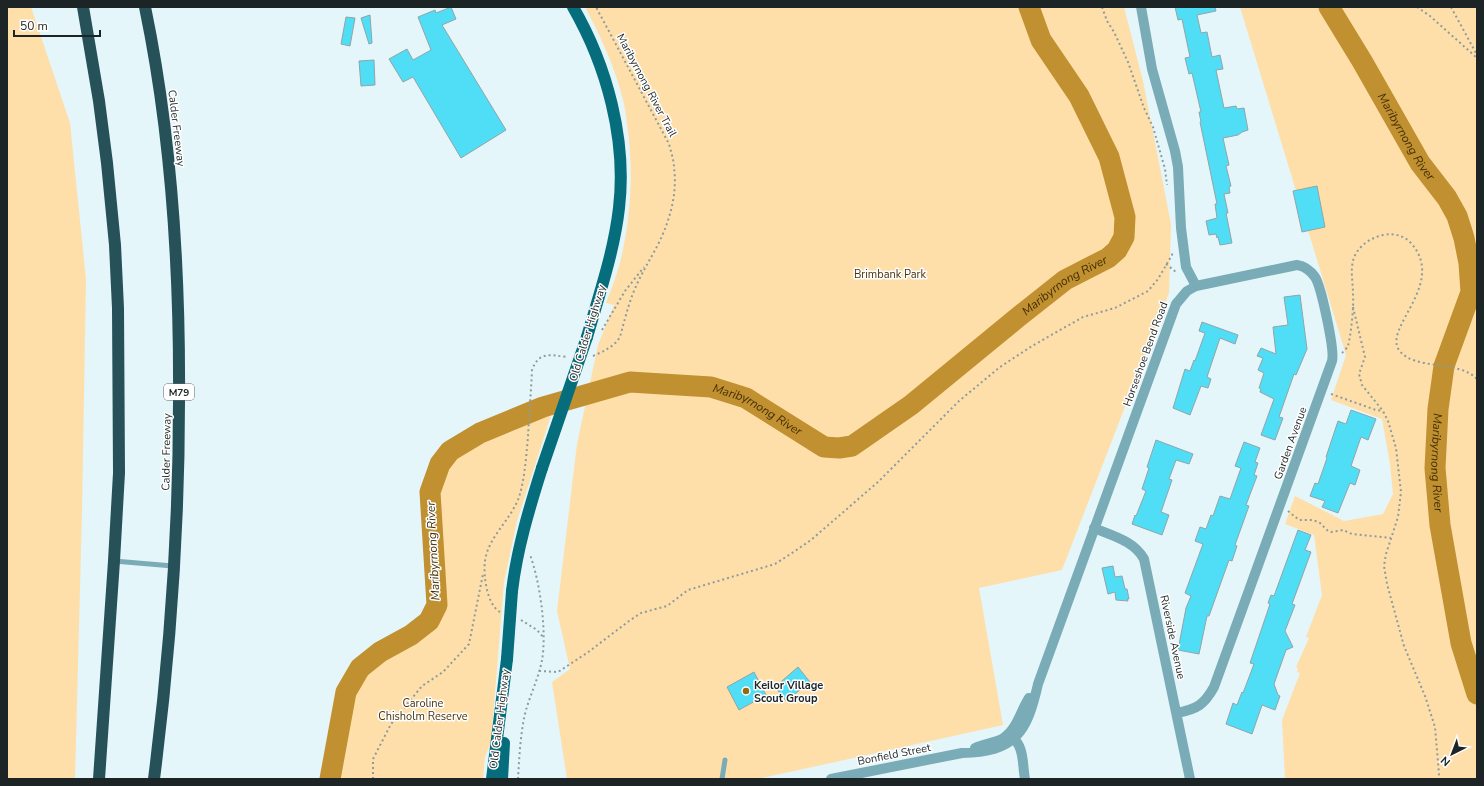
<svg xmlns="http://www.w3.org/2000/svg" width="1484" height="786" viewBox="0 0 1484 786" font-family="'Nunito Sans',sans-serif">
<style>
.green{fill:#fedfa9}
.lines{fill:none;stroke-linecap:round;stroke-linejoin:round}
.river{stroke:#c19030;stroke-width:21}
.building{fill:#4fdef6;stroke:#93a4a7}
.path{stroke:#8e9b9e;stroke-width:2;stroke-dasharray:2 3;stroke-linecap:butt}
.lane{stroke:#79acb6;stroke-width:5}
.street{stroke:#79acb6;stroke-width:10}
.primary{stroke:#056d7c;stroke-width:12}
.highway{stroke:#265159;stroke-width:12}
.primary-bridge{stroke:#056d7c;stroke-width:12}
.poi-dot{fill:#926a12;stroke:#fff;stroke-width:1.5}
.labels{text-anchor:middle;stroke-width:3;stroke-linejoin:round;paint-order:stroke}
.shield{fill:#fff;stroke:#616666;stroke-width:1}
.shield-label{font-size:10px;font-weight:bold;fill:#1d2425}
.street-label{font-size:11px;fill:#1d2425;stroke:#fff}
.park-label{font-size:11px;fill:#48330b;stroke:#fff}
.poi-label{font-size:11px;font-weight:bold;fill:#1d2425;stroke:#fff;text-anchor:start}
.water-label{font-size:12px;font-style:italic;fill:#422e05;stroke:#fff}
</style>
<rect width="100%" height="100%" fill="#e4f6fa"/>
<path class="green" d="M7 7H31L70 123 86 279 82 512 75 779H7Z
M585 7H1124L1143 81 1171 224 1169 293 1062 570 979 588 1003 725 758 779H567L552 682 570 669 557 611 577 444 598 345 614 305 606 303C611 290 616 277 620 263 631 218 634 170 627 124 626 116 625 107 623 100 615 67 601 37 585 7Z
M1240 7H1477V779H1285L1282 720 1300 673 1297 672 1298 668 1296 667 1309 638 1306 637 1322 595 1314 535 1285 524 1295 496 1344 521 1383 514 1393 494 1390 464 1382 419 1331 400 1346 355Z
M555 403 517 521 504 582 491 742 485 757 483 779H330L346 692 360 668 381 652 411 635 429 621 436 605 430 492 440 464 450 451 480 433 543 407Z"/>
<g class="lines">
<g class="river">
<path id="s1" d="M1329 7 1362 61 1420 163 1447 198 1457 216 1464 238 1469 263 1471 292 1444 366 1438 409 1435 468 1440 525 1461 643 1477 694"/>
<path id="s2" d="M330 779 346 692 360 668 380 652 411 635 429 621 437 605 430 492 440 464 450 451 480 433 543 407 630 382 711 387 746 398 824 447 839 448 852 446 911 405 1017 318 1065 280 1108 258 1117 250 1124 237 1125 217 1109 157 1079 96 1041 40 1029 7"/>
</g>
</g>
<path class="building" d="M451 7 456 19 442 25 506 130 461 158 413 77 403 82 389 59 407 49 413 60 431 50 418 17 435 10 436 13Z
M1175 7H1215L1216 11 1197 15 1201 33 1207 32 1212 57 1220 55 1223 69 1216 70 1224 108 1236 106 1237 109 1244 108 1248 130 1242 132 1238 135 1223 138 1229 165 1226 166 1231 186 1229 187 1230 193 1224 194 1228 213H1226L1232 243 1220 245 1218 237 1217 238 1216 234 1209 235 1206 221 1217 218 1215 204H1217L1200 122H1201L1199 112H1201L1192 73 1189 74 1185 58 1190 57 1182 19 1178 20Z
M370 15 372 43 369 44 361 18Z
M346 17 355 18 350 46 341 44Z
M374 60 375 85 361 86 359 61Z
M1317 186 1325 227 1302 232 1293 191Z
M1300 295 1307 349 1296 375 1294 374 1279 417 1283 418 1275 440 1261 435 1274 399 1260 392 1261 389 1259 388 1264 373 1258 370 1263 358 1257 356 1261 348 1276 354 1273 327 1288 325 1284 297Z
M1202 322 1238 335 1235 344 1220 338 1207 377 1211 379 1208 388 1201 386 1190 415 1173 408 1185 369 1190 371 1194 360 1195 361 1205 333 1199 331Z
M1351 410 1376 419 1368 440 1361 437 1351 466 1360 470 1355 485 1350 483 1338 513 1322 507 1325 501 1310 496 1315 483 1318 484 1327 458 1326 457 1338 421 1346 424Z
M1156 440 1193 454 1189 464 1176 460 1169 479 1172 480 1161 512 1169 515 1162 535 1132 524 1135 515 1136 516 1146 491 1142 489 1149 468 1147 467Z
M1244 442 1260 448 1255 462 1258 463 1254 475 1257 476 1246 505 1249 506 1235 545 1237 546 1232 561 1229 560 1209 616H1207L1199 654 1178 650 1186 608 1191 596 1185 593 1203 544 1195 541 1200 527 1206 529 1211 515 1213 516 1220 496 1230 499 1241 468 1235 466Z
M1298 530 1311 535 1305 550 1311 552 1292 604 1295 605 1285 631 1293 647 1286 650 1274 684 1278 695 1280 696 1275 710 1262 705 1252 734 1226 724 1233 703 1237 705 1242 692 1243 693 1254 664 1250 663 1270 604 1268 603 1271 595 1274 596Z
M1113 566 1115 577 1122 576 1125 589H1127L1129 599H1127L1128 601 1116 600 1115 592 1108 594 1102 568Z
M798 667 810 682 786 701 775 687Z
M754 672 766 695 739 710 727 687Z"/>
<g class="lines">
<path class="path" d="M1102 7 1107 21 1114 32 1128 62 1144 108 1153 127 1165 169 1167 185
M1417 7 1430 16 1477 58
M1451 7 1477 55
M1166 264 1176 272
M1353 307 1365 357 1359 374 1362 385 1383 411 1388 421 1396 448 1401 492 1398 517 1386 554 1384 566 1387 584 1404 646 1425 696 1435 727 1439 774 1438 779
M602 330 625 291 644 267
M1342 353C1344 351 1347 348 1348 346 1351 335 1354 306 1353 294 1353 277 1347 260 1362 246 1368 240 1375 237 1383 235 1394 233 1403 235 1411 243 1447 284 1383 327 1399 350 1414 371 1457 359 1477 379
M593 356C604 351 614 347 620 337 625 319 629 301 637 284 642 273 648 263 654 252 668 227 678 196 674 168 674 160 671 152 669 144L596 7
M1331 394 1376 410 1383 411
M1288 511 1299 520H1313L1320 523 1328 531 1331 532 1343 530 1352 534 1391 538
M500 612C487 605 483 575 485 561 488 537 511 520 519 497 525 478 526 457 528 437 529 415 531 393 532 370 539 351 550 355 567 357
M521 620 537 630 543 637
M539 671 558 672 587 653 629 621 641 613 667 606 688 590 775 564 795 551 811 540 878 482 959 401 1000 367 1032 346 1083 317 1115 308 1148 291 1158 279 1172 255V251
M373 779V759L391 724 422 686 443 672 469 644 483 574
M518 779C519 761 520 742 523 724 526 702 538 682 542 660 547 632 540 581 530 555"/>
<path class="lane" d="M114 561 173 566
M722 779 725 760"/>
<path class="street" d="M1141 7 1152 69 1175 151 1178 167 1181 228 1186 267 1196 286
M1094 528C1113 536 1134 541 1144 559L1190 779
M1010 736C1025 745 1022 764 1025 779
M975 748C984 744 994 743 1002 739 1017 730 1020 712 1029 698
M831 779 962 753C1015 752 1027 733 1038 684L1176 304 1187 291 1196 286 1297 265C1304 266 1310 270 1315 277 1321 286 1335 350 1332 361L1214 687C1204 705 1197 709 1177 713"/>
<path class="primary" d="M573 7C607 66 627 140 619 208 614 252 599 295 587 337
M512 591C517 549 529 509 542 468
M492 779 507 659
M502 779 504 743"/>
<path class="highway" d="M83 7 99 101 107 163 115 245 118 308 119 473 114 561 99 779
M145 7C172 137 180 270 179 402 179 528 170 654 154 779"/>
<path class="primary-bridge" d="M542 468 587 337
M507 659 512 591"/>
</g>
<circle class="poi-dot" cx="746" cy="691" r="4"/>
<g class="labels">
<rect class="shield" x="164" y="384" width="30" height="16" rx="3"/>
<g class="shield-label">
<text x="179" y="396">M79</text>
</g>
<g class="street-label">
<text transform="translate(647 85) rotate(62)" y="4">Maribyrnong River Trail</text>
<text transform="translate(177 128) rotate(83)" y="4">Calder Freeway</text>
<text transform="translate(587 333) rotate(-73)" y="4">Old Calder Highway</text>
<text transform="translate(1145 354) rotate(-70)" y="4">Horseshoe Bend Road</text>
<text transform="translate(1290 443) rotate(-70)" y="4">Garden Avenue</text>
<text transform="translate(166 452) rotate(-89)" y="4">Calder Freeway</text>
<text transform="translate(1173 637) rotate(78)" y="4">Riverside Avenue</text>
<text transform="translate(499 719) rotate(-83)" y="4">Old Calder Highway</text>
<text transform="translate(894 754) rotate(-11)" y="4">Bonfield Street</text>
</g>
<g class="park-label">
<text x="890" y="278">Brimbank Park</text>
<text x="423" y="707">Caroline<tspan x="423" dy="13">Chisholm Reserve</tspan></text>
</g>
<g class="poi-label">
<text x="754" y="689">Keilor Village<tspan x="754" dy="13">Scout Group</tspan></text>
</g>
<g class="water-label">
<text dy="4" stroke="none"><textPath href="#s1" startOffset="151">Maribyrnong River</textPath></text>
<text dy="4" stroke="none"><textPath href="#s2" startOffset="1076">Maribyrnong River</textPath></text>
<text dy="4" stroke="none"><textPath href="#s2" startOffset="704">Maribyrnong River</textPath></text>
<text dy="4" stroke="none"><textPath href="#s1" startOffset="499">Maribyrnong River</textPath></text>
<text transform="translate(433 551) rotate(-93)" y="4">Maribyrnong River</text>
</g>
</g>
<rect width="1484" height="786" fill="none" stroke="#1d2425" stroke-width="16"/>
<g transform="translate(1452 754) rotate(222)" stroke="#ffffff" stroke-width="3" paint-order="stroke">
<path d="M0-3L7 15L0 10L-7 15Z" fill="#1d2425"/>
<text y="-6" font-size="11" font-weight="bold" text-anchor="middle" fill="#1d2425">N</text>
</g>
<path d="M14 30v6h86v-6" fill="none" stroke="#1d2425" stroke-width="2"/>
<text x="20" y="30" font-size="12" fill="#1d2425" stroke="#ffffff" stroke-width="3" paint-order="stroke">50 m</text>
</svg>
